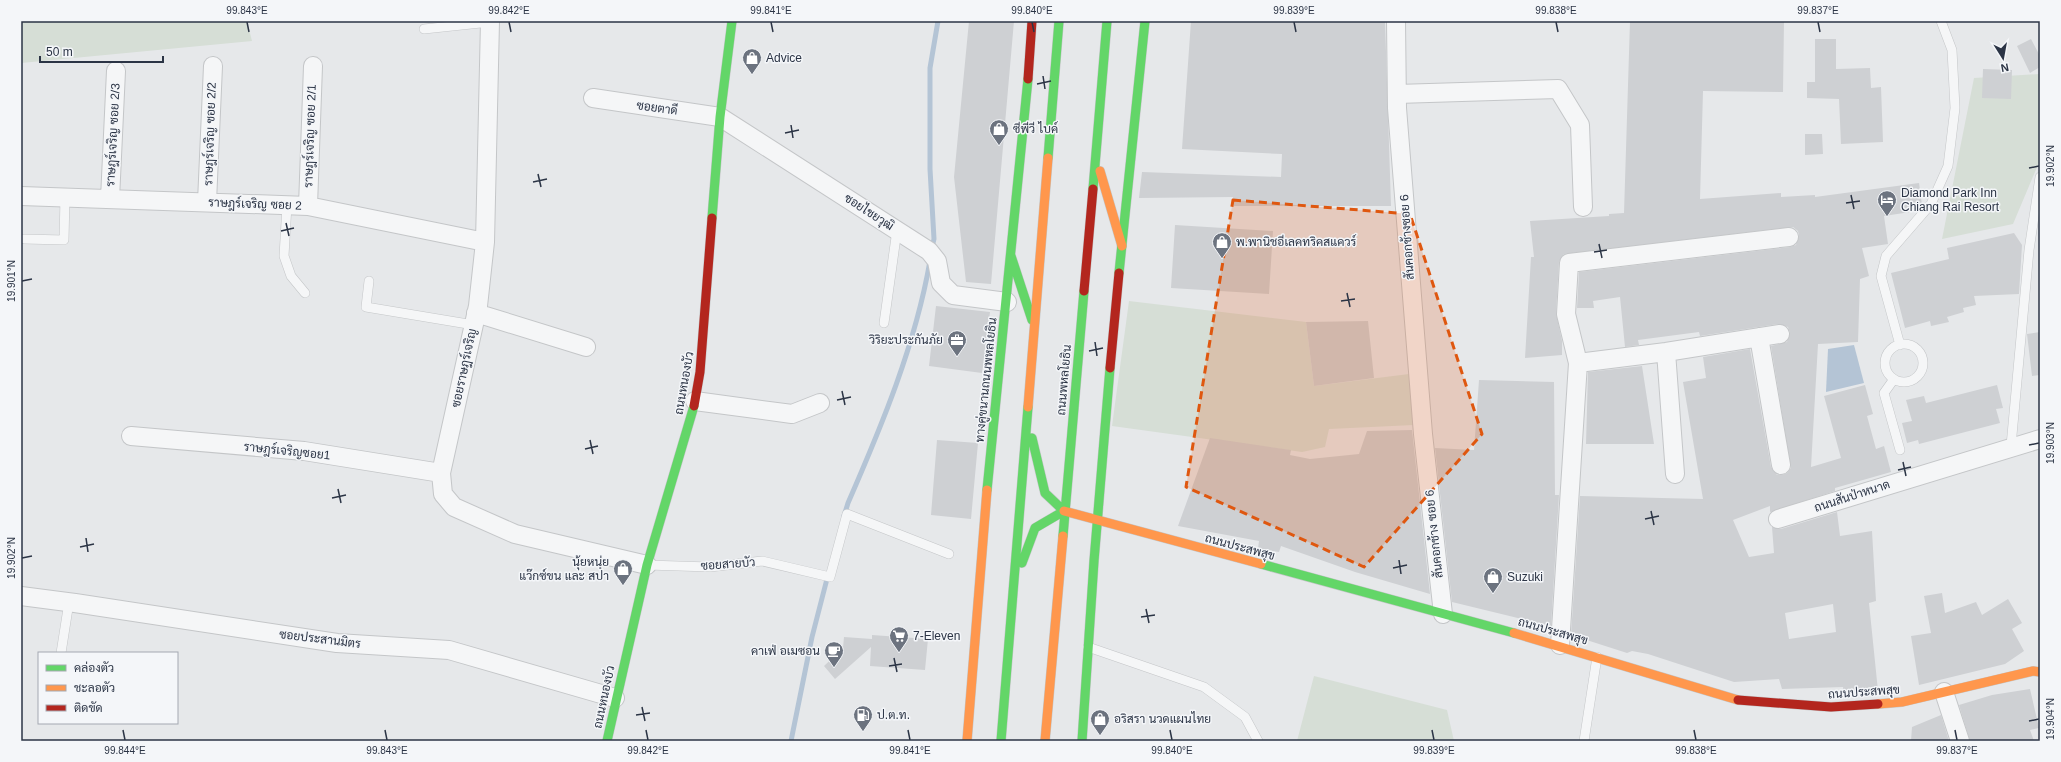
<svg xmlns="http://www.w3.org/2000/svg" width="2061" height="762" viewBox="0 0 2061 762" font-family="Arial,Sarabun,sans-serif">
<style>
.green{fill:#d6ded6}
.water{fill:#b4c4d5}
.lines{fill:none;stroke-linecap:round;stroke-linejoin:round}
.stream{stroke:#b4c4d5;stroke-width:5}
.building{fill:#ced0d3;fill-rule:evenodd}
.lane-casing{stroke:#c4c6c8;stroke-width:10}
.street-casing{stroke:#c4c6c8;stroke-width:20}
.fast-casing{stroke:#c4c6c8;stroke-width:10}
.slow-casing{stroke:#c4c6c8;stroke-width:10}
.jam-casing{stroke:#c4c6c8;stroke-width:10}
.lane{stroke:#f5f6f7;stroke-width:9}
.street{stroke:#f5f6f7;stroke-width:18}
.fast{stroke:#63d668;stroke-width:9}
.slow{stroke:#ff974d;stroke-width:9}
.jam{stroke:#b3261e;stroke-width:9}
.marked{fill:#df570f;fill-opacity:0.2;stroke:#df570f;stroke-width:3;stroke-dasharray:8 5;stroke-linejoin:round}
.ticks{fill:none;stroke:#2b3445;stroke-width:1.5}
.labels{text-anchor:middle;stroke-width:3;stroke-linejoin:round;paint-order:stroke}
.poi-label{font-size:12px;fill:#2b3445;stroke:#f4f6f9;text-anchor:start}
.street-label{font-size:12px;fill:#2b3445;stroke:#f4f6f9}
.neatline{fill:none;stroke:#2b3445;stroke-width:1.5}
.ticks-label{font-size:10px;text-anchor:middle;fill:#2b3445}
</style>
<rect width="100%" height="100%" fill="#e6e8ea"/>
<path class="green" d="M21 21H247L252 41 21 63Z
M2040 74V160L2013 224 1942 239 1974 78Z
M1129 301 1306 322 1314 386 1409 374 1413 425 1329 429 1325 447 1302 452 1112 426Z
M1314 676 1447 710 1454 741H1297Z"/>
<path class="water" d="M1854 345 1864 383 1826 392 1828 349Z"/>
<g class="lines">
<path class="stream" d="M932 247 934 239 930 169V68L938 21
M844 516 848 503C882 425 915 346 930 261
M791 741 812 637 828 575"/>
</g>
<path class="building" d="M969 21H1014L991 284 966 282 954 177Z
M1191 21H1385L1391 206H1234L1233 197 1139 198 1142 172 1281 177 1282 154 1182 149Z
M1630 21H1784L1783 92 1703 91 1700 199 1781 193V197L1815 195V197L1919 183 1922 205 1917 211 1884 216 1888 244 1862 248 1869 276 1860 279 1858 342 1818 344 1811 467 1841 458 1824 396 1865 385 1873 414 1867 416 1876 449 1884 446 1891 472 1835 488V491L1770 512V506L1733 520 1749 557 1774 553 1772 527 1781 529 1837 512 1840 536 1872 531 1876 601 1869 603 1878 691 1844 694 1843 687 1782 689 1779 679 1734 682 1648 654 1632 651 1627 653 1571 635 1580 496 1703 499 1683 382 1706 378 1703 357 1750 349 1771 467 1777 475H1782L1787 473 1791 468 1771 346 1787 342 1790 333 1788 327 1778 324 1700 336 1699 332 1638 340 1639 345 1625 347 1620 297 1593 301 1594 308H1577L1579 272 1790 247 1796 245 1799 236 1798 231 1793 227 1564 254 1559 262 1556 313 1562 341V355L1525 358 1531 257H1534L1530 221 1609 216V214L1624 213ZM1833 604 1836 632 1789 639 1785 613Z
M1815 39H1836V69L1870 68 1871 88 1881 87 1883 142 1841 144 1839 99 1807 98V82H1815Z
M2031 39 2040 56V67L2030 73 2017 46Z
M1983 69 2012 70 2011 99 1982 98Z
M1805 134H1822L1823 154 1805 155Z
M1175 225 1273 231 1269 294 1171 288Z
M2014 233 2022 245 2019 294 1974 296 1976 305 1963 308 1964 312 1947 317 1949 322 1931 326 1930 321 1905 328 1891 273 1949 259 1947 248Z
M936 306 990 312 982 373 929 366Z
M1368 321 1374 378 1314 386 1306 322Z
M2040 332V375L2032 376 2027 334Z
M1642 366 1654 444H1586L1588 372Z
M1479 380 1554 382 1555 495H1559L1551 626 1452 602 1435 448 1474 450Z
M1997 385 2003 408 1996 409 2000 423 1919 444 1918 440 1907 443 1902 423 1912 421 1906 400 1924 396 1926 403Z
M1412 430 1430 594 1355 572 1281 546 1279 552 1258 549 1259 541 1178 526 1210 438 1291 450 1290 455 1310 459 1359 454 1367 431Z
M937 440 978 443 971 519 931 515Z
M1942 593 1945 613 1976 602 1982 615 2008 599 2022 623 2012 629 2024 651 2005 664 1919 685 1911 636 1931 633 1924 596Z
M872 635 928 639 925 670 870 666 871 647 835 679 824 666 843 648 844 637 872 639Z
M2030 689 2039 728 2030 730 2034 741H1970L1959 705 1992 695Z
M1941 715 1949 741H1911L1912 727Z"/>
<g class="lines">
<g class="lane-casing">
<path id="lane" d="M424 29 490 22
M287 205 284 256 291 276 305 293
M24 239 64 240 65 197
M369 281 366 307 474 325
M884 323 897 230
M1885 363a19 19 0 1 1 38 0a19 19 0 1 1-38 0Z
M1900 345 1881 276 1886 256 1931 204 1948 166 1955 108 1952 50 1941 21
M1894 379 1884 393 1900 450
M2011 446 2029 250 2040 177
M647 565 710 567 762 561 830 577 847 514 949 554
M1088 647 1204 687 1245 717 1258 741
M61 653 69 602
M1584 741 1597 657"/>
</g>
<g class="street-casing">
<path id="street" d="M490 21 485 242 478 306 441 473 443 494 454 507 515 534 647 565
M1396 21 1397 108 1423 434 1443 614
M1397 94 1558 89 1580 125 1583 207
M593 98 720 117 929 251 937 261 941 283 953 295 1007 302
M21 196 308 206 485 242
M110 199 116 71
M207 202 213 66
M308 206 313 66
M476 313 586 347
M1759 337 1781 465
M1666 352 1675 474
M1578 363 1666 352 1780 334
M695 401 792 414 820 403
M131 436 304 451 441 473
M1778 519 2040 439
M21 596 75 603 337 643 449 650 615 698
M1560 645 1578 363 1566 314 1569 263 1789 237
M1944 692 1960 741"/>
</g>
<g class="fast-casing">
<path id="fast" d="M1048 158 1059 21
M1093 189 1107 21
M712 218 720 117 732 21
M1011 256 1032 320
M1119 273 1145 21
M1032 438 1045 493 1064 511
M987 490 1028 79
M1063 536 1084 291
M1022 563 1035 528 1064 511
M1261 564 1514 633
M607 741 647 565 694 406
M1001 741 1028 407
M1082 741 1094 561 1110 368"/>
</g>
<g class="slow-casing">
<path id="slow" d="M1100 171 1122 246
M1028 407 1048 158
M1064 511 1261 564
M1514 633 1738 700
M1878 704 1902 702 2033 671 2040 672
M967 741 987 490
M1045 741 1063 536"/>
</g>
<g class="jam-casing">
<path id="jam" d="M1028 79 1032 21
M1084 291 1093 189
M1110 368 1119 273
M694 406 700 372 712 218
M1738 700 1831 707 1878 704"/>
</g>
<use href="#lane" class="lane"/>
<use href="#street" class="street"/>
<use href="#fast" class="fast"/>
<use href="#slow" class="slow"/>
<use href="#jam" class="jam"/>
</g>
<path class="marked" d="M1233 200 1410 214 1482 434 1364 567 1186 487Z"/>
<path class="ticks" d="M247 22 249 32M509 22 511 32M771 22 773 32M1032 22 1034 32M1294 22 1296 32M1556 22 1558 32M1818 22 1820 32M1043 76 1045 89M1037 84 1051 81M791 125 793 138M785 133 799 130M2029 168 2039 166M538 174 541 187M533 182 547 179M1851 195 1854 209M1846 203 1860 201M286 223 289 236M281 231 294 228M1599 244 1602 258M1594 252 1607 250M22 281 32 279M1347 293 1350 307M1341 301 1355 299M1095 342 1097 356M1089 351 1103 348M842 391 845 405M837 400 851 397M590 440 593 454M2029 445 2039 443M585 449 598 446M1903 462 1906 476M1898 470 1911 467M338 489 341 503M332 498 346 495M1651 511 1654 525M1645 519 1659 516M86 538 88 552M80 547 94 544M22 558 32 556M1399 560 1401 574M1393 568 1407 565M1146 609 1149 623M1141 617 1155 615M894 658 897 672M889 666 902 664M642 707 645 721M636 715 650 713M2029 721 2039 719M123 730 125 740M385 730 387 740M646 730 648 740M908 730 910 740M1170 730 1172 740M1432 730 1434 740M1694 730 1696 740M1955 730 1957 740"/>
<defs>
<g id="shop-pin" transform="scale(1)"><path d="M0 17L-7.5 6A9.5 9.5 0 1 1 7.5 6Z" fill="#6c737f" stroke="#f4f6f9"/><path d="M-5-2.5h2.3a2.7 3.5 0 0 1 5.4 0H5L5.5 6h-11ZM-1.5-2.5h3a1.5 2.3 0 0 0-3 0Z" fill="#fff"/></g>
<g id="hotel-pin" transform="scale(1)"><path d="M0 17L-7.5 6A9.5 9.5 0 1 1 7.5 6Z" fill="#6c737f" stroke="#f4f6f9"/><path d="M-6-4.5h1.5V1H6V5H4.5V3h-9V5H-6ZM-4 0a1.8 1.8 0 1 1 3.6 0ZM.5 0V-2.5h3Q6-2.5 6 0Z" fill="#fff"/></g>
<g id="office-pin" transform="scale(1)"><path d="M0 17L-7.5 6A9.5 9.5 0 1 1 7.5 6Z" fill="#6c737f" stroke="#f4f6f9"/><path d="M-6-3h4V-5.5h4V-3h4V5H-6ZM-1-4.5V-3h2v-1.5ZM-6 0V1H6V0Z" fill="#fff"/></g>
<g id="supermarket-pin" transform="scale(1)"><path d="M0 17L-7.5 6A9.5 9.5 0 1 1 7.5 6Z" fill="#6c737f" stroke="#f4f6f9"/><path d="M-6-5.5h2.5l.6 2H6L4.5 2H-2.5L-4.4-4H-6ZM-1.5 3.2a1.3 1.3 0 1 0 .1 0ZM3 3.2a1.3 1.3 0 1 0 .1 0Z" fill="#fff"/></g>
<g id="cafe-pin" transform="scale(1)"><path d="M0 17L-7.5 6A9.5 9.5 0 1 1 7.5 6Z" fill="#6c737f" stroke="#f4f6f9"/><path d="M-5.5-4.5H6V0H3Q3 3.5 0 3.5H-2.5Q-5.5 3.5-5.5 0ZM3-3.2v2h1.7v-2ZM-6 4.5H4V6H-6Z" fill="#fff"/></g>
<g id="fuel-pin" transform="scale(1)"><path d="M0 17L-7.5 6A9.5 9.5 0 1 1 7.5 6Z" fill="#6c737f" stroke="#f4f6f9"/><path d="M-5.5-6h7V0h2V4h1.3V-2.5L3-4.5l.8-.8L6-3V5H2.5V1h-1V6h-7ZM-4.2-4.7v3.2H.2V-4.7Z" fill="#fff"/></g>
</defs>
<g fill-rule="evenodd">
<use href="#shop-pin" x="752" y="58"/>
<use href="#shop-pin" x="999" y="129"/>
<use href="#hotel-pin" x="1887" y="200"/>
<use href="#shop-pin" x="1222" y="242"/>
<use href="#office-pin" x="957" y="340"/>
<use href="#shop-pin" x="623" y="569"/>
<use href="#shop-pin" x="1493" y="577"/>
<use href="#supermarket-pin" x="899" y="636"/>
<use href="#cafe-pin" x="834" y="651"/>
<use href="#fuel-pin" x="863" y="715"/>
<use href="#shop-pin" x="1100" y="719"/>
</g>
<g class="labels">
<g class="poi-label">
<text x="766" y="62">Advice</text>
<text x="1013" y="133">ซีพีวี ไบค์</text>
<text x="1901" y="197">Diamond Park Inn<tspan x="1901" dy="14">Chiang Rai Resort</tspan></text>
<text x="1236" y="246">พ.พานิชอีเลคทริคสแควร์</text>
<text x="943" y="344" text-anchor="end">วิริยะประกันภัย</text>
<text x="609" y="566" text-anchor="end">นุ้ยหนุ่ย<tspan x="609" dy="14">แว๊กซ์ขน และ สปา</tspan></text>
<text x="1507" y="581">Suzuki</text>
<text x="913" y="640">7-Eleven</text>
<text x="820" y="655" text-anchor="end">คาเฟ่ อเมซอน</text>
<text x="877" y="719">ป.ต.ท.</text>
<text x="1114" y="723">อริสรา นวดแผนไทย</text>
</g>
<g class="street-label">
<text transform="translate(657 108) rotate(8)" y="4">ซอยตาดี</text>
<text transform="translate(210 134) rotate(-88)" y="4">ราษฎร์เจริญ ซอย 2/2</text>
<text transform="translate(113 135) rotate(-87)" y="4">ราษฎร์เจริญ ซอย 2/3</text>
<text transform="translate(310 136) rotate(-88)" y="4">ราษฎร์เจริญ ซอย 2/1</text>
<text transform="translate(255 204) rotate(2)" y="4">ราษฎร์เจริญ ซอย 2</text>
<text transform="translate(869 212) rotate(33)" y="4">ซอยไชยวุฒิ</text>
<text transform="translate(1407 237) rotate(-94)" y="4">สันคอกช้างซอย 6</text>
<text transform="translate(464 368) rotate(-78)" y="4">ซอยราษฎร์เจริญ</text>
<text transform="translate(986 380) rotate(-84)" y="4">ทางคู่ขนานถนนพหลโยธิน</text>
<text transform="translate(1064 380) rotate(-85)" y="4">ถนนพหลโยธิน</text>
<text transform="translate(684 383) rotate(-80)" y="4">ถนนหนองบัว</text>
<text transform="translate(287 451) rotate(6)" y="4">ราษฎร์เจริญซอย1</text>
<text transform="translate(1852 496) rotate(-18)" y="4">ถนนสันป่าหนาด</text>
<text transform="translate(1434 534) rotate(-96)" y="4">สันคอกช้าง ซอย 6</text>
<text transform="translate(1240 547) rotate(15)" y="4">ถนนประสพสุข</text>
<text transform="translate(728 564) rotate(-4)" y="4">ซอยสายบัว</text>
<text transform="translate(1553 631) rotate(16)" y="4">ถนนประสพสุข</text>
<text transform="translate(320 639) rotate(7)" y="4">ซอยประสานมิตร</text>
<text transform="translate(1864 692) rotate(-4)" y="4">ถนนประสพสุข</text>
<text transform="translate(604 697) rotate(-78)" y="4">ถนนหนองบัว</text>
</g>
</g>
<rect width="2061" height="762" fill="none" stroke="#f4f6f9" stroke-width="44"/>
<rect x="38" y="652" width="140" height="72" fill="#f4f6f9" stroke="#a4a8b1"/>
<rect x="46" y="665" width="20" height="6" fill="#63d668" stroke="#a4a8b1"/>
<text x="74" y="672" font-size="12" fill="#2b3445">คล่องตัว</text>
<rect x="46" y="685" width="20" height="6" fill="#ff974d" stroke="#a4a8b1"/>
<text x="74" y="692" font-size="12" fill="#2b3445">ชะลอตัว</text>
<rect x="46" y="705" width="20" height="6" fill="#b3261e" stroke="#a4a8b1"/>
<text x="74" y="712" font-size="12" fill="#2b3445">ติดขัด</text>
<g transform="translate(2003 58) rotate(169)" stroke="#f4f6f9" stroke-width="3" paint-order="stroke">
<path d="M0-3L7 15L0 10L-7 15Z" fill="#2b3445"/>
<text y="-6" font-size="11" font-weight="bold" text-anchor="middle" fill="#2b3445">N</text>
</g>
<path d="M40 56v6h123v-6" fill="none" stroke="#2b3445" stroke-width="2"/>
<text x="46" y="56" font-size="12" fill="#2b3445" stroke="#f4f6f9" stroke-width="3" paint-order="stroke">50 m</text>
<rect x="22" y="22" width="2017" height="718" class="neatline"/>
<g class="ticks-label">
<text x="247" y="14">99.843°E</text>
<text x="509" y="14">99.842°E</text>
<text x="771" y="14">99.841°E</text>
<text x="1032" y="14">99.840°E</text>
<text x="1294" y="14">99.839°E</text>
<text x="1556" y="14">99.838°E</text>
<text x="1818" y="14">99.837°E</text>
<text transform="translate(2050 166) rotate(-90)" y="4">19.902°N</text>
<text transform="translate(11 281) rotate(-90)" y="4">19.901°N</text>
<text transform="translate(2050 443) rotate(-90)" y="4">19.903°N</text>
<text transform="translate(11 558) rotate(-90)" y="4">19.902°N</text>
<text transform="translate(2050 719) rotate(-90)" y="4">19.904°N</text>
<text x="125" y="754">99.844°E</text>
<text x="387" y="754">99.843°E</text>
<text x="648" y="754">99.842°E</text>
<text x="910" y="754">99.841°E</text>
<text x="1172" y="754">99.840°E</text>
<text x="1434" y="754">99.839°E</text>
<text x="1696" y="754">99.838°E</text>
<text x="1957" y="754">99.837°E</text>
</g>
</svg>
